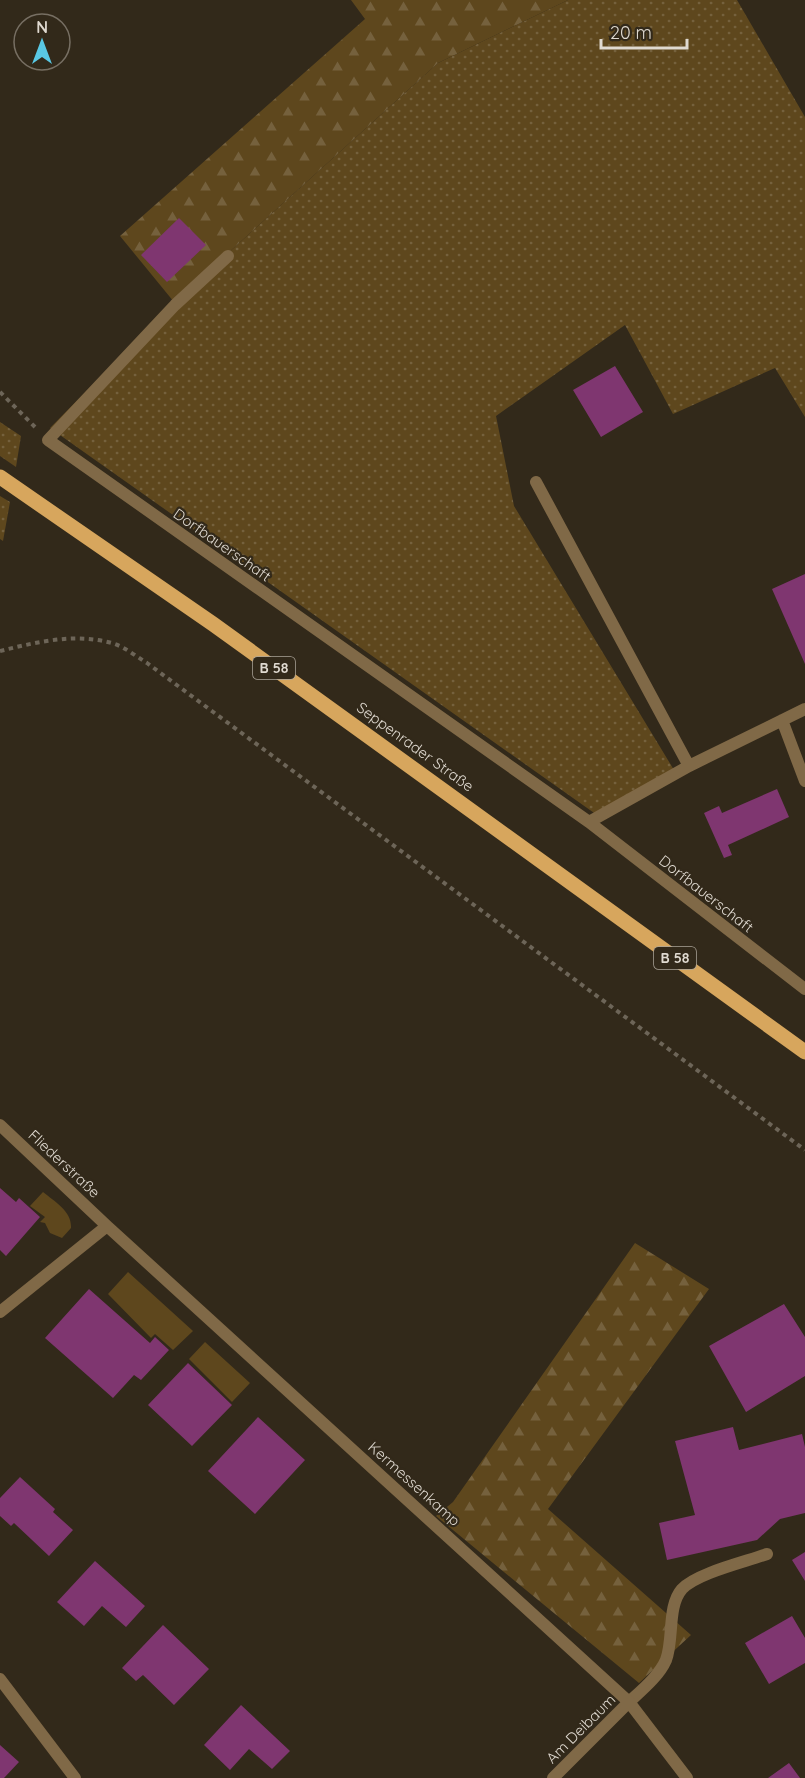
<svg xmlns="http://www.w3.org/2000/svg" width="805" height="1778" viewBox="0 0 805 1778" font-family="Quicksand,sans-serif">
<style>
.grass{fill:url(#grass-dots)}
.forest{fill:url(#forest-firs)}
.green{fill:#5e471d}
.building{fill:#7f3670}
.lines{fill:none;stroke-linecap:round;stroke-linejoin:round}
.path{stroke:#6d6558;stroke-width:4;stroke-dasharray:4.5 4.5;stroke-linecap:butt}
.service{stroke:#806947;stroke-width:12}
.minor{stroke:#806947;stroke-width:12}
.primary{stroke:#d7a65d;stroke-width:15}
.labels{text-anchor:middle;stroke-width:4.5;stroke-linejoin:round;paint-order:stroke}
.shield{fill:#32291a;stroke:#aba499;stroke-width:1.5}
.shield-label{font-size:14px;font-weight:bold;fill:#dfd9d0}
.street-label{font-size:15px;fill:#dfd9d0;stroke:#32291a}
</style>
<defs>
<pattern id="grass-dots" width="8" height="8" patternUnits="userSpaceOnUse" patternTransform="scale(1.5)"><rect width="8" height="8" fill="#5e471d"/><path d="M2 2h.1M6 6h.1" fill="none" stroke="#75613d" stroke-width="1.8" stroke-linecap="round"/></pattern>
<pattern id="forest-firs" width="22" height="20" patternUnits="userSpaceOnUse" patternTransform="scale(1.5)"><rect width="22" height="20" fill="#5e471d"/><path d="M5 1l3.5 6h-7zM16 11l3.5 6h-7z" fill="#75613d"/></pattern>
</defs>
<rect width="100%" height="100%" fill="#32291a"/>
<path class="grass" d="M568 0H737L805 117V417L775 368 673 414 625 325 496 416 514 506 674 770 597 815 50 428 174 302 438 63Z
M0 422 21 436 16 467 0 456Z
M0 496 10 502 3 541 0 539Z"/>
<path class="forest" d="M351 0H568L438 63 174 302 120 236 365 19Z
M635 1243 709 1289 548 1509 691 1635 639 1683 436 1516 453 1502Z"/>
<path class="green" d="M43 1192C55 1202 72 1211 71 1228L62 1238 50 1233 45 1223 40 1222 45 1217 30 1206Z
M128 1272 193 1331 173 1350 155 1334 151 1338 108 1294Z
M205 1342 250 1383 232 1402 189 1359Z"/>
<path class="building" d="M179 218 206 245 167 282 141 255Z
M615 366 643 412 601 437 573 390Z
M805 574V664L772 589Z
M777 789 789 817 728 845 732 855 724 858 704 813 719 806 722 813Z
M0 1188 16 1202 19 1198 40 1217 6 1256 0 1250Z
M89 1289 150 1343 155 1337 169 1350 141 1380 134 1375 113 1398 45 1338Z
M784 1304 805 1337V1376L746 1412 709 1346Z
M188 1363 232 1405 192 1446 148 1405Z
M258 1417 305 1460 255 1514 208 1471Z
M733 1427 739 1450 802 1434 805 1447V1513L780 1519 757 1540 667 1560 659 1523 695 1515 675 1441Z
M20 1477 55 1509 53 1512 73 1530 49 1556 14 1523 11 1526 0 1516V1498Z
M805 1552V1581L792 1560Z
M95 1561 145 1606 126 1627 102 1606 84 1626 57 1602Z
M792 1616 805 1638V1663L769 1684 745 1643Z
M163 1625 209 1669 174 1705 143 1675 136 1681 122 1668Z
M241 1705 290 1751 272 1769 249 1749 230 1770 204 1745Z
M0 1745 19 1762 4 1778H0Z
M789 1763 800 1778H768Z"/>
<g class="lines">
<path class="path" d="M0 392 35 427
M0 651C37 642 77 632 115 644 126 648 137 657 147 663L805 1150"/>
<path class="service" d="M228 256 175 305 48 440 589 822 805 989
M536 482 689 766
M782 720 805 781
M589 822 689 766 805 709
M629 1702C642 1690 659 1676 666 1660 674 1639 667 1606 682 1589 697 1573 745 1562 767 1554"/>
<path class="minor" d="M0 1125 107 1226 629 1702 687 1778
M0 1312 107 1226
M0 1679 75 1778
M553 1778 629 1702"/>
<path class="primary" d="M0 477 213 624 805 1052"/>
</g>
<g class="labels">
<g class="shield">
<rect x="253" y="657" width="42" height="22" rx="4.5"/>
<rect x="654" y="947" width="42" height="22" rx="4.5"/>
</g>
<g class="shield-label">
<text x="274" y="673">B 58</text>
<text x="675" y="963">B 58</text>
</g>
<g class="street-label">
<text transform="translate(222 545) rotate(35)" y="5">Dorfbauerschaft</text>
<text transform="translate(415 747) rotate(36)" y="5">Seppenrader Straße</text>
<text transform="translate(706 894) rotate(38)" y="5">Dorfbauerschaft</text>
<text transform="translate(64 1164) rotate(43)" y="5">Fliederstraße</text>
<text transform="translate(414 1484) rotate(42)" y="5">Kermessenkamp</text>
<text transform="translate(581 1729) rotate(-45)" y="5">Am Deibaum</text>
</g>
</g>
<g transform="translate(42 42)"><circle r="28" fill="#32291a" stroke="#776f63" stroke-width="1.5"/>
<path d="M0-4.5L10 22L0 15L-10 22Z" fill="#59c8e4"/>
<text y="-9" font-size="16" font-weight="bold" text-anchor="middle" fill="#dfd9d0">N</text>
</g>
<path d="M601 39v9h86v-9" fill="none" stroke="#dfd9d0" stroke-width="3"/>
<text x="610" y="39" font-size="18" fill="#dfd9d0" stroke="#32291a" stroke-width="4.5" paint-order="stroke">20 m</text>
</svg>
